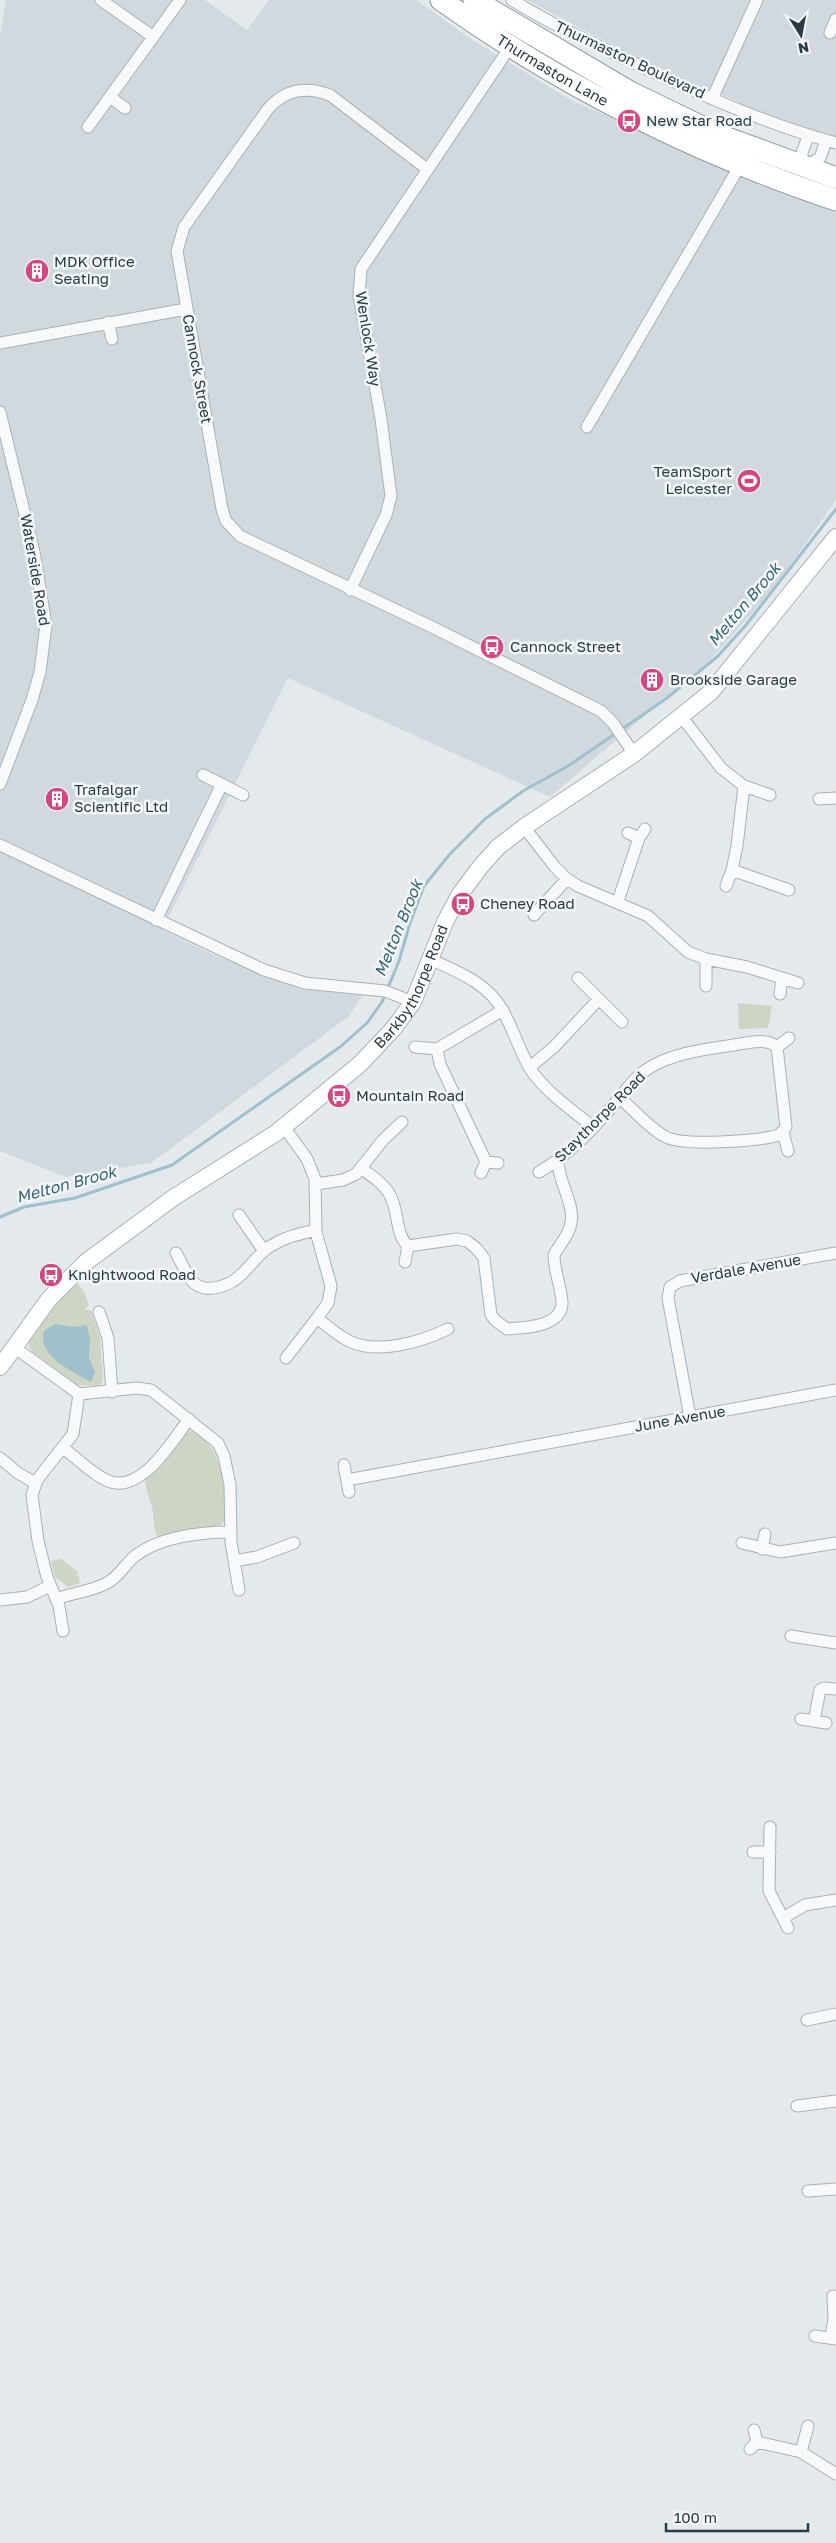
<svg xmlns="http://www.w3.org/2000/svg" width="836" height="2543" viewBox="0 0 836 2543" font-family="'Golos Text',sans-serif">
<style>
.built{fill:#d2d9de}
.green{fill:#cdd6c5}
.water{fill:#9fc0cc}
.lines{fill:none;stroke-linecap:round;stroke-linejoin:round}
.stream{stroke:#9fc0cc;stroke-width:3}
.street-casing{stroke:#a9b1b7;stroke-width:13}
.secondary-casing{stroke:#a9b1b7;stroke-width:18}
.highway-casing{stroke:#8b9aa3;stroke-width:23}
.street{stroke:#f7f9fa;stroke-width:11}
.secondary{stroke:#fff;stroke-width:16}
.highway{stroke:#fff;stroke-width:21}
.labels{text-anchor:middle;stroke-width:5;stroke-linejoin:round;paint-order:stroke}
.street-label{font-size:15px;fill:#2b3b45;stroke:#f4f7f9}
.poi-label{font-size:15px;fill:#2b3b45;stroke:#f4f7f9;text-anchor:start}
.water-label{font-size:16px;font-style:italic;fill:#346579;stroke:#f4f7f9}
</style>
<rect width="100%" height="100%" fill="#e4e9ec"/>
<path class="built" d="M6 0H205L247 30 269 0H416L474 41 571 100 760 183 836 213V500L775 587 711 659 550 797 288 678 162 930 218 957 300 989 363 995 348 1017 151 1163 66 1177 0 1151V37Z
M527 0H836V148L732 99 655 68Z"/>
<path class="green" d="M738 1003 772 1006 768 1028 739 1029Z
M76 1281 84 1292 89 1305 84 1310H91L100 1337 103 1380 100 1386 77 1385 33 1352C30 1349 28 1345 29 1341 33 1325 64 1294 76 1281Z
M189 1431C194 1430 197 1434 202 1438 225 1456 225 1493 224 1521L221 1525 157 1536C152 1525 155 1515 151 1504 148 1496 146 1489 145 1480L184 1433Z
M61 1559 77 1571 80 1583 68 1587 55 1577 51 1561Z"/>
<path class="water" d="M55 1324 74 1327 87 1325 90 1340 89 1358 95 1372 91 1382C74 1372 36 1356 44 1331Z"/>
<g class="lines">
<path class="stream" d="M0 1217 24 1207 75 1198 172 1165 340 1047 367 1023 382 1002 399 961 410 923 424 886 449 855 485 819 523 791 568 766 628 725 667 698 718 656 746 625 836 509"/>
<g class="street-casing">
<path id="street" d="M101 0 152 36
M512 0C551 24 592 43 634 63 699 94 766 124 836 143
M830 33 836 19
M110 97 125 108
M712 99 757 0
M88 127 180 0
M805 166 820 158 826 141
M802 168V153L808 136
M427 169 330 95C306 86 285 89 268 109L184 227 177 251 222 509 226 521 240 536 434 628 601 711 613 723 634 754
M108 322 112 339
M0 343 186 309
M0 412 34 552 46 625 40 672 32 700 0 784
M587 427 742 162
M350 590 386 515 391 496 381 419 359 295 361 269 512 44
M681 716 721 768 744 786 737 846 732 870 789 890
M203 775 243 795
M744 786 770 795
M819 799 836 798
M524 827 555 867 567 879 578 886 648 916 688 952 706 959 747 967 798 983
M628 833 639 838
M0 845 264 970 305 983 385 991 413 1002
M726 886 732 870
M618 901 639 838 645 829
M534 915 567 879
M156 920 222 784
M430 959C458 972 488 983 503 1011 513 1029 519 1049 529 1067 544 1091 571 1109 593 1127
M706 959V986
M578 978 622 1022
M780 994 782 979
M415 1047 437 1049 503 1010
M437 1049 440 1064 486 1162
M530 1067 554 1047 599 999
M620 1098C634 1110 648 1127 664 1136 680 1147 759 1141 779 1135L786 1127 777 1047 789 1038
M284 1127 307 1159 315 1179 316 1232 331 1286 328 1303 317 1318C327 1326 337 1335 349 1341 377 1355 421 1342 448 1329
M783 1132 788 1151
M362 1169C372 1176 384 1184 390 1195 399 1211 395 1234 408 1246L457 1239 467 1241 476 1248 484 1258 491 1315 496 1321 507 1329C524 1328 563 1327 562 1302 561 1286 554 1271 554 1255 559 1245 567 1238 570 1227 577 1206 558 1183 558 1161
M539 1172C569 1155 593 1129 615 1103 626 1091 635 1076 649 1068 673 1053 707 1049 734 1045 748 1043 766 1037 777 1047
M481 1173 486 1162 498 1163
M316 1184 343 1180 356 1174 383 1140 402 1122
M239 1215 264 1251
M176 1253C181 1261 185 1272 191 1280 204 1296 230 1286 242 1274 251 1265 259 1254 269 1247 284 1237 299 1234 316 1230
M405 1262 408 1246
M99 1312 108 1338 112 1392
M14 1347 79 1394 137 1388 151 1390 218 1443 224 1456 230 1485 231 1542 239 1590
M286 1358 317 1318
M690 1417 668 1298 670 1287 680 1281 836 1253
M63 1448C77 1458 91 1473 106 1480 140 1497 172 1441 189 1419
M0 1458 18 1473 35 1483
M344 1465 349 1492
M347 1480 836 1390
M742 1543 780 1552 836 1543
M762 1549 765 1534
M234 1561 257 1557 294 1543
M56 1599C72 1593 93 1591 107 1583 119 1577 125 1564 135 1556 159 1537 200 1532 231 1532
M0 1600 27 1597 50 1586
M63 1631 59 1606 47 1577 38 1541 32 1495 37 1480 73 1434 79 1394
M791 1636 836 1643
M801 1719 826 1723
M814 1721 820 1690 824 1688 836 1689
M770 1827 769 1891 788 1928
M753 1852H770
M783 1918 805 1905 836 1900
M807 2020 836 2014
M797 2106 836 2101
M808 2191 836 2189
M815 2336 836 2339
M831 2337 834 2319 833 2296
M757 2442 801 2452 836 2474
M750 2449 757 2442 754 2430
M801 2452 808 2426"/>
</g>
<g class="secondary-casing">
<g id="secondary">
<path id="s1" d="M0 1367 49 1299 86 1262 173 1198 276 1133 360 1064 394 1028 413 1002 445 922 460 894 481 866 498 847 524 827 634 754 711 692 836 537"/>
</g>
</g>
<g class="highway-casing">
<g id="highway">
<path id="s2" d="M441 0C562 86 695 153 836 200"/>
<path d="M474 0 630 92 719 135 836 178"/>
</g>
</g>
<use href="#street" class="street"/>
<use href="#secondary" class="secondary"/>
<use href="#highway" class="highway"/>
</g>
<defs>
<g id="bus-disc" transform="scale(1.25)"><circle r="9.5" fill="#d14980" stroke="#f4f7f9"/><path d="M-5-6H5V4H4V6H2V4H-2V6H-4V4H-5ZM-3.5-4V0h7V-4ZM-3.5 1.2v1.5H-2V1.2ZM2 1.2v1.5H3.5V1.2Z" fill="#fff"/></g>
<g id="building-disc" transform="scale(1.25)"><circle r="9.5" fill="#d14980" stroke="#f4f7f9"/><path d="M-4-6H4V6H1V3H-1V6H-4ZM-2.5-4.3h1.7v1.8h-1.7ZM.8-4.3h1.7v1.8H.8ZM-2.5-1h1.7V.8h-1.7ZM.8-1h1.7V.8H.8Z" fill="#fff"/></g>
<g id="stadium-disc" transform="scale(1.25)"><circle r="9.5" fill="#d14980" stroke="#f4f7f9"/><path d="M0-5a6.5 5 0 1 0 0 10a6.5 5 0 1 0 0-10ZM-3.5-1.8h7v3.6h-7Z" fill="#fff"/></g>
</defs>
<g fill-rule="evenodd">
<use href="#bus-disc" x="629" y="121"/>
<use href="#building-disc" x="37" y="271"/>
<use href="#stadium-disc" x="749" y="481"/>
<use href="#bus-disc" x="492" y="647"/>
<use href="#building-disc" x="652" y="680"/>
<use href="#building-disc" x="57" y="799"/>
<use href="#bus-disc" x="463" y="904"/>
<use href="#bus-disc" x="339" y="1096"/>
<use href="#bus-disc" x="51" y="1275"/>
</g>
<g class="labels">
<g class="street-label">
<text transform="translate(630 60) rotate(25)" y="5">Thurmaston Boulevard</text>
<text dy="5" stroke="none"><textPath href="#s2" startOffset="132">Thurmaston Lane</textPath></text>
<text transform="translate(368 339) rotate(81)" y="5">Wenlock Way</text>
<text transform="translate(197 369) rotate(80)" y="5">Cannock Street</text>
<text transform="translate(35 570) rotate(80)" y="5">Waterside Road</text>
<text dy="5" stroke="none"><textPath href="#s1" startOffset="569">Barkbythorpe Road</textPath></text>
<text transform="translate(600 1117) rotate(-45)" y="5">Staythorpe Road</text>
<text transform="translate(746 1269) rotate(-10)" y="5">Verdale Avenue</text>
<text transform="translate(680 1419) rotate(-10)" y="5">June Avenue</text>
</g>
<g class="poi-label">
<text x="646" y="126">New Star Road</text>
<text x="54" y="267">MDK Office<tspan x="54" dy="17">Seating</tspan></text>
<text x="732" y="477" text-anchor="end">TeamSport<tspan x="732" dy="17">Leicester</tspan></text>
<text x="510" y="652">Cannock Street</text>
<text x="670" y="685">Brookside Garage</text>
<text x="74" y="795">Trafalgar<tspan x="74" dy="17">Scientific Ltd</tspan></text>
<text x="480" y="909">Cheney Road</text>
<text x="356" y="1101">Mountain Road</text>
<text x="68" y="1280">Knightwood Road</text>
</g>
<g class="water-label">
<text transform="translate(744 604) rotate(-50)" y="6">Melton Brook</text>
<text transform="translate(398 928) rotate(-68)" y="6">Melton Brook</text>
<text transform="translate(66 1184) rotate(-15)" y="6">Melton Brook</text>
</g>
</g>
<g transform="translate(801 35) rotate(169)" stroke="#f4f7f9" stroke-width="4" paint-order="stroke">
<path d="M0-4L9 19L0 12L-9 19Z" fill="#2b3b45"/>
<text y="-8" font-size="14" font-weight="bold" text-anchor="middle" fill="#2b3b45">N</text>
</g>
<path d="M666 2523v8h142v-8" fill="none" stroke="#2b3b45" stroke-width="2.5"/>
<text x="674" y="2523" font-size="15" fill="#2b3b45" stroke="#f4f7f9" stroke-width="4" paint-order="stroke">100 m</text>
</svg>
